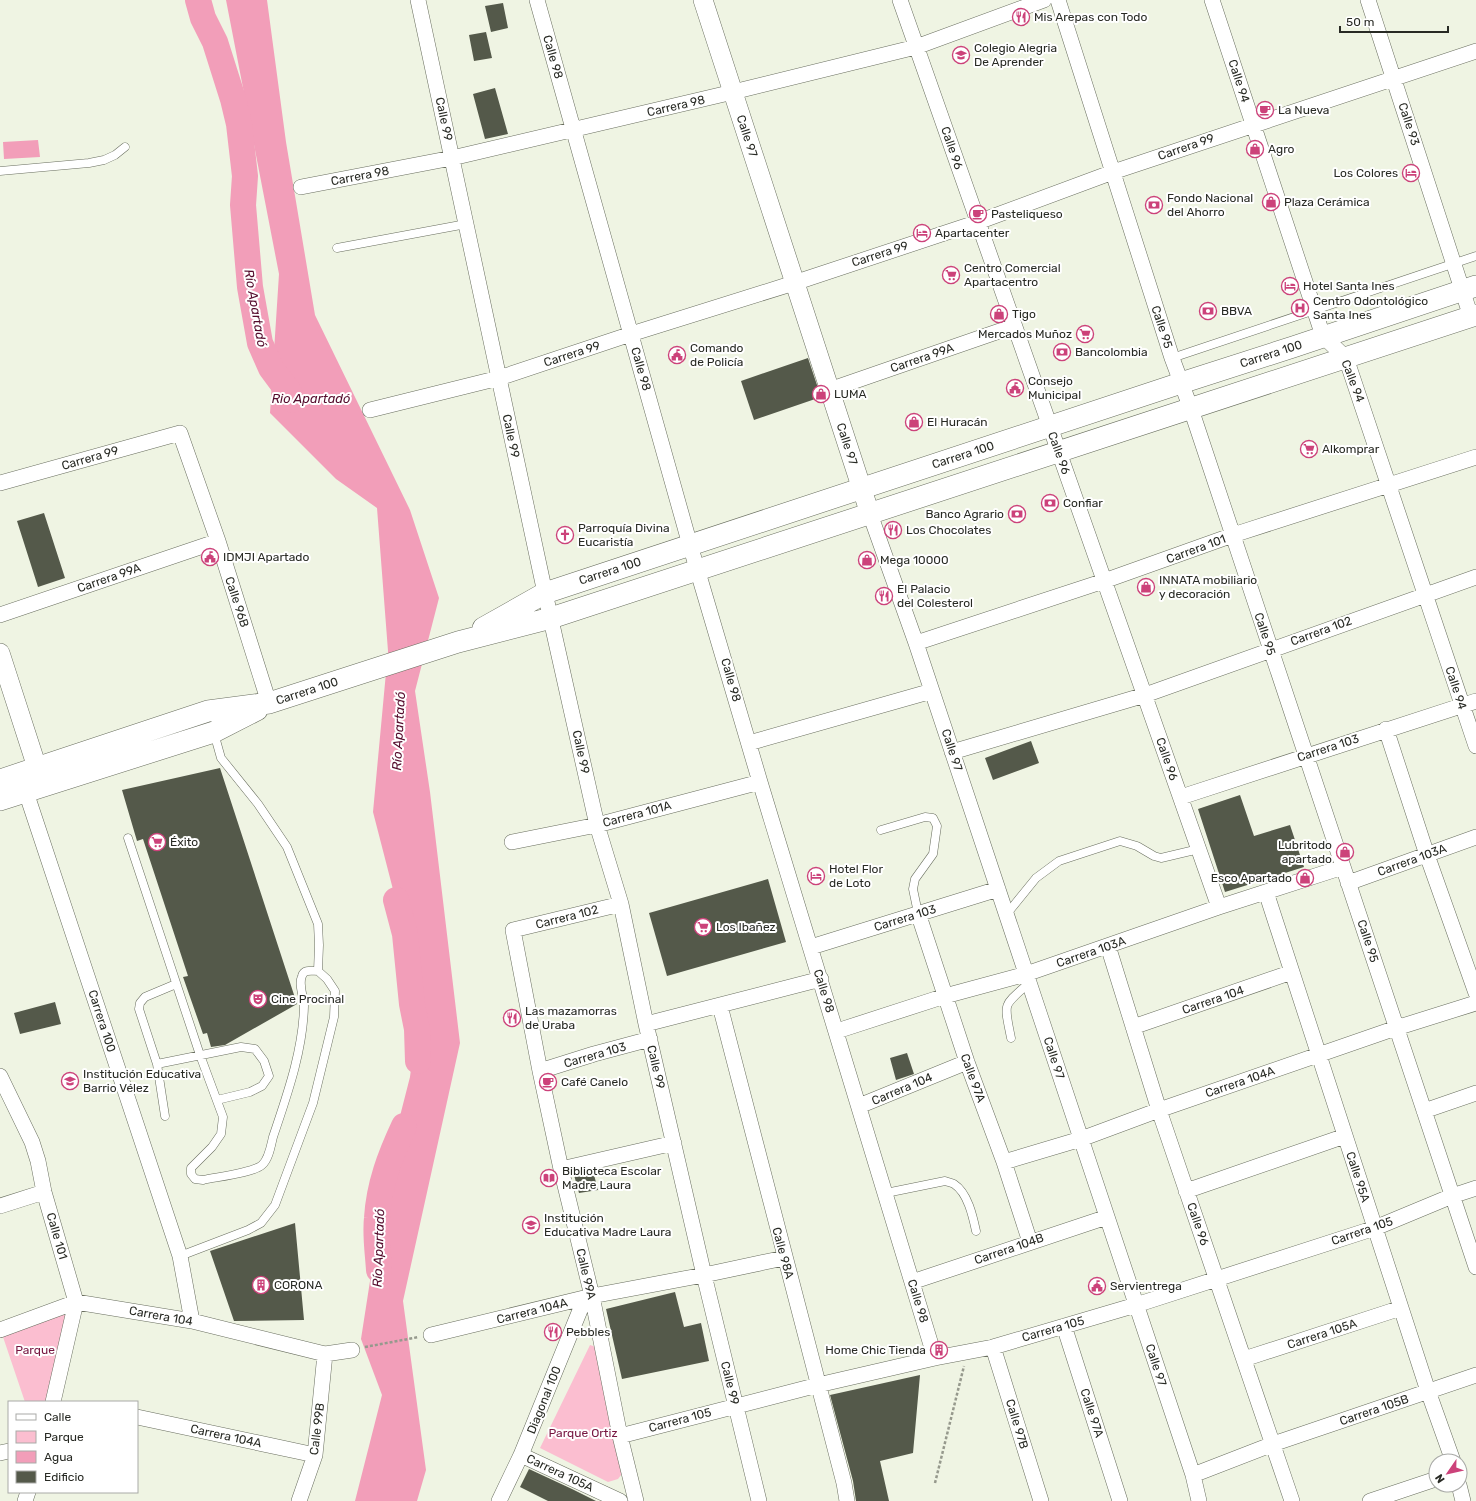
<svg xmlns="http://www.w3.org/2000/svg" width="1476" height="1501" viewBox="0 0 1476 1501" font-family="Rubik,sans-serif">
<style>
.green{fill:#fbbed0}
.water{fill:#f29eb9}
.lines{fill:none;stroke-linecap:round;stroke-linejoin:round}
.river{stroke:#f29eb9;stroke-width:26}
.building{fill:#54594a}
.service-casing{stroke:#696e5f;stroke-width:9}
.minor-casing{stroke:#696e5f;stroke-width:16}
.tertiary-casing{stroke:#696e5f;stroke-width:20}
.secondary-casing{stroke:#696e5f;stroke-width:22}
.path{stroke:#96998d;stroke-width:2.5;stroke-dasharray:3 2;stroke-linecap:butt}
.service{stroke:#fff;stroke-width:8}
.minor{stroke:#fff;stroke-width:15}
.tertiary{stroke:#fff;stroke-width:19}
.secondary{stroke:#fff;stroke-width:21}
.labels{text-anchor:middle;stroke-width:4;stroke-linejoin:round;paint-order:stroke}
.poi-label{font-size:12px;fill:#282a24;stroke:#fff;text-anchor:start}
.street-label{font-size:12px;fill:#282a24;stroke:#fff}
.park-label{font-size:12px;fill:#771641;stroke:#fff}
.water-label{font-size:13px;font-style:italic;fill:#550c2d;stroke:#fff}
</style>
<rect width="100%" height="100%" fill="#eff4e3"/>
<path class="green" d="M73 1307 50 1402H25L2 1334Z
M590 1345 596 1347 624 1471 618 1479 608 1482 540 1448Z"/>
<path class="water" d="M226 0H267L286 142 315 315 410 510 439 598 415 691 430 792 460 1043 403 1301 426 1470 417 1501H355L382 1395 361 1339 389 1159 410 1077 421 991 397 905 373 812 388 651 377 508 336 479 270 413 279 274Z
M38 140 40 157 4 159 3 142Z"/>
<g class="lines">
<path class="river" d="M198 0 203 18 215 42 233 99 239 124 245 176 243 205 250 287 260 343 271 368 288 391 293 400
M396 900 405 934 412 1004 417 1029 418 1061
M379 1270C378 1253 375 1235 377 1218 379 1185 390 1156 404 1126"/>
</g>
<path class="building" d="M503 3 508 28 491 32 485 6Z
M486 32 492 58 474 61 469 35Z
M495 88 508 134 485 139 473 94Z
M808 358 821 397 754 420 741 381Z
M44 513 65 578 38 587 17 521Z
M1031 741 1039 763 993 780 985 758Z
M220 768 297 1004 225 1045 211 1047 207 1033 203 1034 183 977 188 976 143 839 137 841 122 790Z
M1240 795 1254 836 1290 825 1304 867 1225 892 1198 809Z
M768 879 786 942 667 976 649 913Z
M55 1002 61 1024 20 1034 14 1013Z
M907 1053 914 1074 896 1080 890 1058Z
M593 1171 598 1190 579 1193 574 1175Z
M295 1223 304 1320 234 1321 210 1251Z
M675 1292 684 1327 701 1323 709 1361 622 1379 606 1309Z
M920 1375 913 1453 880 1461 889 1501H856L853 1481 830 1395Z
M529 1469 572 1489 596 1501H548L520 1487Z"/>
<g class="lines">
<g class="service-casing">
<path id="service" d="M0 171 89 163 104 160 115 155 125 147
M337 248 466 224
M1172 358 1476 256
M214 733 221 758 258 804 287 847 318 924 319 945 318 971
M881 830 925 817 933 818 937 826 933 854 915 879 913 889 918 913
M128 838 200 1055 223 1117 221 1134 212 1147 191 1168V1174L195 1179 203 1180C216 1177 253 1173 262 1165 269 1159 271 1145 273 1137 287 1095 303 1051 304 1006 304 997 298 985 302 976 304 969 312 971 318 971L327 979 335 991 334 1017 313 1103 275 1205 261 1223 248 1230 180 1256
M1006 915 1036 878 1059 861 1120 841 1137 846 1154 856 1161 858 1199 849
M1011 1038C1004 1002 1002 1007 1029 983
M157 1064 139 1009 140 1003 145 997 176 984
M165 1116 157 1064 241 1047 255 1049 264 1061 269 1076 262 1086 250 1092 217 1100
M886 1193 945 1181C948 1182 952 1183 954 1184 968 1193 973 1217 976 1231"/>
</g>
<g class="minor-casing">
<path id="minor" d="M418 0 545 593 597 825 621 904 646 1024 704 1275 759 1501
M537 0 690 545 760 782 935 1358
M900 0 1219 907
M1058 0 1172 358 1191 409 1476 1267
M1212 0 1323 336 1346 358 1476 746
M1368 0 1471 317
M301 187 452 158 733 92 916 47 1044 0
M829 390 1014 326
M370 410 499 378 631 334 794 283 978 222 1113 172 1476 51
M0 483 180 433 218 541 269 703
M870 514 916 643 1193 1475 1199 1501
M0 615 218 541
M916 643 1104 581 1233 535 1476 457
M1386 729 1427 855 1476 993
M749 743 932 691
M952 752 1145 695 1476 577
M23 783 180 1256 192 1321
M1181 797 1476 701
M512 842 597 825 760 782
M1348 883 1476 837
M1266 892 1428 1391 1453 1461
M621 904 513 930 540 1071 561 1169 592 1296 620 1436 636 1501
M918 913 967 1062 1004 1162 1030 1242
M1108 946 1159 1110 1292 1501
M811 947 998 889
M720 1006 844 1483 847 1501
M646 1024 821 979
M1133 1027 1292 972
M837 1031 945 996 1026 974 1219 907 1343 867
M540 1071 594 1054 650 1039
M0 1076 32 1142 38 1161 44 1192 76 1302 53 1402
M859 1106 967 1062
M1424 1111 1476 1093
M1004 1162 1081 1139 1159 1110 1396 1028 1476 1003
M561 1169 674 1143
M1186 1191 1345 1136
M0 1206 44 1192
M912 1282 1107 1217
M1064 1326 1120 1501
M0 1330 76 1302 192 1321 325 1354 352 1350
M431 1335 592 1296 704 1275 784 1258
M993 1347 1041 1501
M1244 1359 1401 1308
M137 1417 315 1455
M620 1436 818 1385 935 1358 993 1347 1136 1305 1375 1228 1452 1196 1476 1188
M0 1453 9 1451
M521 1455 620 1501
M1193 1475 1273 1444 1476 1375
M1459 1485 1463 1501
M25 1501 28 1492
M299 1501 315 1455 325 1354
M499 1501 521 1455 585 1298
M1370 1501 1436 1479"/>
</g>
<g class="tertiary-casing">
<path id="tertiary" d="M703 0 870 514
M0 653 42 783"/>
</g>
<g class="secondary-casing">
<path id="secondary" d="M483 628 545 593 1181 383 1293 347 1476 286
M0 780 208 711 269 703 458 642 551 618 1476 315
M0 800 214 732 257 710"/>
</g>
<path class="path" d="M365 1347 419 1337
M935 1483 964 1366"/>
<use href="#service" class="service"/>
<use href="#minor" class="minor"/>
<use href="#tertiary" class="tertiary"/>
<use href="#secondary" class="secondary"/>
</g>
<defs>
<g id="restaurant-ring" transform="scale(0.9)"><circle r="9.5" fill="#fff" stroke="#cc427a" stroke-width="1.5"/><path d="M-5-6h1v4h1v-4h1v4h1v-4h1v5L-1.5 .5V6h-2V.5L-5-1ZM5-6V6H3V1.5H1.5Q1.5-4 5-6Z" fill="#cc427a"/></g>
<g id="school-ring" transform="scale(0.9)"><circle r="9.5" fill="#fff" stroke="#cc427a" stroke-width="1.5"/><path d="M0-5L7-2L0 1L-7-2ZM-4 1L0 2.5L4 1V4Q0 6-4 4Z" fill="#cc427a"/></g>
<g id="cafe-ring" transform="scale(0.9)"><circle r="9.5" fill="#fff" stroke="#cc427a" stroke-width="1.5"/><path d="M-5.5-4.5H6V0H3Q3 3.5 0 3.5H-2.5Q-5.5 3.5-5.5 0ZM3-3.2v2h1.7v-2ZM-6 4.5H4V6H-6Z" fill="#cc427a"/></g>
<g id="shop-ring" transform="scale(0.9)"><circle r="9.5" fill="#fff" stroke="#cc427a" stroke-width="1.5"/><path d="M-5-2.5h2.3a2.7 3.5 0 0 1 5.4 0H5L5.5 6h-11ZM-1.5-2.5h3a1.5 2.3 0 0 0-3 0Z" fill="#cc427a"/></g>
<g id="hotel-ring" transform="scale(0.9)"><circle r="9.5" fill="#fff" stroke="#cc427a" stroke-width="1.5"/><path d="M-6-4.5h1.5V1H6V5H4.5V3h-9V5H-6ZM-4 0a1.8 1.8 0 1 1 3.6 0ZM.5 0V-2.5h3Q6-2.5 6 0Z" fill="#cc427a"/></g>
<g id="bank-ring" transform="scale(0.9)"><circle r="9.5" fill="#fff" stroke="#cc427a" stroke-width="1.5"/><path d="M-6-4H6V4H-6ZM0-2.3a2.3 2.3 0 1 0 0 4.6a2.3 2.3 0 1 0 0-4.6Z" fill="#cc427a"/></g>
<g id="supermarket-ring" transform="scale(0.9)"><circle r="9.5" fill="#fff" stroke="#cc427a" stroke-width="1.5"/><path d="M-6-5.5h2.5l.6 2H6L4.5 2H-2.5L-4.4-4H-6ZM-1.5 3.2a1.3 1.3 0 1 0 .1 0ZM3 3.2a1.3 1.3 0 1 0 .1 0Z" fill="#cc427a"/></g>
<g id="hospital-ring" transform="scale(0.9)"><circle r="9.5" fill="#fff" stroke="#cc427a" stroke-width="1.5"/><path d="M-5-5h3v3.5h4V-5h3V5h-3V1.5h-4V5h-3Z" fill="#cc427a"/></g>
<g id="civic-ring" transform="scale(0.9)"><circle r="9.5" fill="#fff" stroke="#cc427a" stroke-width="1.5"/><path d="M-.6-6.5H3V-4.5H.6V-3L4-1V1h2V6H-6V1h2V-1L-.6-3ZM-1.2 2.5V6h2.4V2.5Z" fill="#cc427a"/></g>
<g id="church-ring" transform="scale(0.9)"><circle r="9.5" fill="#fff" stroke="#cc427a" stroke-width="1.5"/><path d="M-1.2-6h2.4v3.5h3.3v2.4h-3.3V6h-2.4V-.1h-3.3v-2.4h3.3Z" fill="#cc427a"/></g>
<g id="theatre-ring" transform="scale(0.9)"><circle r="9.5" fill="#fff" stroke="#cc427a" stroke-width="1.5"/><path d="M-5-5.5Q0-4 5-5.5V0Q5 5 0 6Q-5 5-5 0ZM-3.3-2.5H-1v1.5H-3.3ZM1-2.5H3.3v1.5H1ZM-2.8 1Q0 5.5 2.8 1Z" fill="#cc427a"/></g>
<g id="library-ring" transform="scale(0.9)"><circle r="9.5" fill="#fff" stroke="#cc427a" stroke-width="1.5"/><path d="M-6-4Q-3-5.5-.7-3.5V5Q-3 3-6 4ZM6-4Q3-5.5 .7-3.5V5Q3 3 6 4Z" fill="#cc427a"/></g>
<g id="building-ring" transform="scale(0.9)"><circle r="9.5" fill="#fff" stroke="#cc427a" stroke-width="1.5"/><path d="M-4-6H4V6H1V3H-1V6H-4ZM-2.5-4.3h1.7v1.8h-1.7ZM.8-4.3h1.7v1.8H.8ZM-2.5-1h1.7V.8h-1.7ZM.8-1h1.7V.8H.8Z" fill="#cc427a"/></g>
</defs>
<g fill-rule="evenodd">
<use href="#restaurant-ring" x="1021" y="17"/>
<use href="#school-ring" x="961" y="55"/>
<use href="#cafe-ring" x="1265" y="110"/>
<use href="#shop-ring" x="1255" y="149"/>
<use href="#hotel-ring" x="1411" y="173"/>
<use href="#shop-ring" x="1271" y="202"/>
<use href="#bank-ring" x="1154" y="205"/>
<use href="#cafe-ring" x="978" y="214"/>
<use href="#hotel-ring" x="922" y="233"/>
<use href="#supermarket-ring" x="951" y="275"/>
<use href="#hotel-ring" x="1290" y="286"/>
<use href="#hospital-ring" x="1300" y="308"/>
<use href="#bank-ring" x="1208" y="311"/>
<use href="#shop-ring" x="999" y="314"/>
<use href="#supermarket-ring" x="1085" y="334"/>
<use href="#bank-ring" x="1062" y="352"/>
<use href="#civic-ring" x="677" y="355"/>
<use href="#civic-ring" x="1015" y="388"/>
<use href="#shop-ring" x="821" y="394"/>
<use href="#shop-ring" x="914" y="422"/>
<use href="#supermarket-ring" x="1309" y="449"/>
<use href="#bank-ring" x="1050" y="503"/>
<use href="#bank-ring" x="1017" y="514"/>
<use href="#restaurant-ring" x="893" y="530"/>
<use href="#church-ring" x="565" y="535"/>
<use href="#civic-ring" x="210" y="557"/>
<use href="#shop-ring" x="867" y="560"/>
<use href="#shop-ring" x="1146" y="587"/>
<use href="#restaurant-ring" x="884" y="596"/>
<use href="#supermarket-ring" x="157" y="842"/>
<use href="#shop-ring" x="1345" y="852"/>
<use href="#hotel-ring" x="816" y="876"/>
<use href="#shop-ring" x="1305" y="878"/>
<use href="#supermarket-ring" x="703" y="927"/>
<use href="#theatre-ring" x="258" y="999"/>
<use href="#restaurant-ring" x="512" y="1018"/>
<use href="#school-ring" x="70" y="1081"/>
<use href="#cafe-ring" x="548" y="1082"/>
<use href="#library-ring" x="549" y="1178"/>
<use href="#school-ring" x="531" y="1225"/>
<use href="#building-ring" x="261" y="1285"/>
<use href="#civic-ring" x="1097" y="1286"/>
<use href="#restaurant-ring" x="553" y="1332"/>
<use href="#building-ring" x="939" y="1350"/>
</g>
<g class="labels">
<g class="poi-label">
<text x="1034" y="21">Mis Arepas con Todo</text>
<text x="974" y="52">Colegio Alegria<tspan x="974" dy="14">De Aprender</tspan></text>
<text x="1278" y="114">La Nueva</text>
<text x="1268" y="153">Agro</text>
<text x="1398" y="177" text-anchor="end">Los Colores</text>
<text x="1167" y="202">Fondo Nacional<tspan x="1167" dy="14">del Ahorro</tspan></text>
<text x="1284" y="206">Plaza Cerámica</text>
<text x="991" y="218">Pasteliqueso</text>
<text x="935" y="237">Apartacenter</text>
<text x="964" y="272">Centro Comercial<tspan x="964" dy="14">Apartacentro</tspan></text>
<text x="1303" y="290">Hotel Santa Ines</text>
<text x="1313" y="305">Centro Odontológico<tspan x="1313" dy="14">Santa Ines</tspan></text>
<text x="1221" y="315">BBVA</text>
<text x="1012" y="318">Tigo</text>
<text x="1072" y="338" text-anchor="end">Mercados Muñoz</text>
<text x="690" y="352">Comando<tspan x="690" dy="14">de Policía</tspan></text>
<text x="1075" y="356">Bancolombia</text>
<text x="1028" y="385">Consejo<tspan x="1028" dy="14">Municipal</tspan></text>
<text x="834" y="398">LUMA</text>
<text x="927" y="426">El Huracán</text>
<text x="1322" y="453">Alkomprar</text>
<text x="1063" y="507">Confiar</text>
<text x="1004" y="518" text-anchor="end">Banco Agrario</text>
<text x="578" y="532">Parroquía Divina<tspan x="578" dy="14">Eucaristía</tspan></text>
<text x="906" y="534">Los Chocolates</text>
<text x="223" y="561">IDMJI Apartado</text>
<text x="880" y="564">Mega 10000</text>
<text x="1159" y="584">INNATA mobiliario<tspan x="1159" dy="14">y decoración</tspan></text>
<text x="897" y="593">El Palacio<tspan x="897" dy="14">del Colesterol</tspan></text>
<text x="170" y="846">Éxito</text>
<text x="1332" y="849" text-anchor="end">Lubritodo<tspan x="1332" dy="14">apartado</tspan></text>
<text x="829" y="873">Hotel Flor<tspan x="829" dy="14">de Loto</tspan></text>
<text x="1292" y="882" text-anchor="end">Esco Apartado</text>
<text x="716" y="931">Los Ibañez</text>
<text x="271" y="1003">Cine Procinal</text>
<text x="525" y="1015">Las mazamorras<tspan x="525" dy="14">de Uraba</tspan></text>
<text x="83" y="1078">Institución Educativa<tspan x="83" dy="14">Barrio Vélez</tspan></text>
<text x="561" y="1086">Café Canelo</text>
<text x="562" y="1175">Biblioteca Escolar<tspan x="562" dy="14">Madre Laura</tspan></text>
<text x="544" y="1222">Institución<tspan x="544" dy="14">Educativa Madre Laura</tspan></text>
<text x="274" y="1289">CORONA</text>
<text x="1110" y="1290">Servientrega</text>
<text x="566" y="1336">Pebbles</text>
<text x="926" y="1354" text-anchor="end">Home Chic Tienda</text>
</g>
<g class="street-label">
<text transform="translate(553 57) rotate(74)" y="4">Calle 98</text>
<text transform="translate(1239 81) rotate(72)" y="4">Calle 94</text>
<text transform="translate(676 106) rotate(-13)" y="4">Carrera 98</text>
<text transform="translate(444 119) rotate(78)" y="4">Calle 99</text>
<text transform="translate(1409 124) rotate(72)" y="4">Calle 93</text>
<text transform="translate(747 136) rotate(72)" y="4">Calle 97</text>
<text transform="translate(1186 147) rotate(-19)" y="4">Carrera 99</text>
<text transform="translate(952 148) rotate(71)" y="4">Calle 96</text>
<text transform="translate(360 176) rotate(-11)" y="4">Carrera 98</text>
<text transform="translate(880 254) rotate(-18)" y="4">Carrera 99</text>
<text transform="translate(1162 327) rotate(72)" y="4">Calle 95</text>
<text transform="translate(572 354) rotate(-18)" y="4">Carrera 99</text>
<text transform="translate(1271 354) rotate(-18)" y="4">Carrera 100</text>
<text transform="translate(922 358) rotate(-19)" y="4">Carrera 99A</text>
<text transform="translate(641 369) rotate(74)" y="4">Calle 98</text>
<text transform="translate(1353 381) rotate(69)" y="4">Calle 94</text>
<text transform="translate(511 436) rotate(78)" y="4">Calle 99</text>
<text transform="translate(847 444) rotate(72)" y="4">Calle 97</text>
<text transform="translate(1059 453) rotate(70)" y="4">Calle 96</text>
<text transform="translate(963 455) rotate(-18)" y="4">Carrera 100</text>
<text transform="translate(90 458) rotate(-16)" y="4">Carrera 99</text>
<text transform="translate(1196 549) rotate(-20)" y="4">Carrera 101</text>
<text transform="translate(610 571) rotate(-18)" y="4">Carrera 100</text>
<text transform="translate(109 578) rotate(-19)" y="4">Carrera 99A</text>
<text transform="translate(237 602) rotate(72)" y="4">Calle 96B</text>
<text transform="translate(1321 631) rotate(-20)" y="4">Carrera 102</text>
<text transform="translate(1265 634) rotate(72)" y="4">Calle 95</text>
<text transform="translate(731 680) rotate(74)" y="4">Calle 98</text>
<text transform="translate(1456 688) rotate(72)" y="4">Calle 94</text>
<text transform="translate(307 691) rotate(-18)" y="4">Carrera 100</text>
<text transform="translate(1328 748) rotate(-18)" y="4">Carrera 103</text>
<text transform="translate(952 750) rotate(72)" y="4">Calle 97</text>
<text transform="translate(581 752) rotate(78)" y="4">Calle 99</text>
<text transform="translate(1167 759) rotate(71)" y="4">Calle 96</text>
<text transform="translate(637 814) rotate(-15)" y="4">Carrera 101A</text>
<text transform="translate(1412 860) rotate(-20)" y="4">Carrera 103A</text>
<text transform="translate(567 917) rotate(-14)" y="4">Carrera 102</text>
<text transform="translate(905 918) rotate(-17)" y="4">Carrera 103</text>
<text transform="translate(1368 941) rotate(72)" y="4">Calle 95</text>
<text transform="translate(1091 952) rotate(-19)" y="4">Carrera 103A</text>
<text transform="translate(824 991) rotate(73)" y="4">Calle 98</text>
<text transform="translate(1213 1000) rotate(-19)" y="4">Carrera 104</text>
<text transform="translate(102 1021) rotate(72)" y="4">Carrera 100</text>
<text transform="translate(595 1055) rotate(-16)" y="4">Carrera 103</text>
<text transform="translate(1054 1058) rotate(72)" y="4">Calle 97</text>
<text transform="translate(656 1067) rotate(77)" y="4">Calle 99</text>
<text transform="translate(973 1078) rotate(70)" y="4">Calle 97A</text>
<text transform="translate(1240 1082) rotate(-19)" y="4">Carrera 104A</text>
<text transform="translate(902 1089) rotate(-23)" y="4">Carrera 104</text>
<text transform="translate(1358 1177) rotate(72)" y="4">Calle 95A</text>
<text transform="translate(1198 1224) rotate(71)" y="4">Calle 96</text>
<text transform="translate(1362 1231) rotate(-19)" y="4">Carrera 105</text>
<text transform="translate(57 1236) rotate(74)" y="4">Calle 101</text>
<text transform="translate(1009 1249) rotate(-19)" y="4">Carrera 104B</text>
<text transform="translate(783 1253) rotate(75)" y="4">Calle 98A</text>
<text transform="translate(586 1274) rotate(77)" y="4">Calle 99A</text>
<text transform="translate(918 1301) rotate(73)" y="4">Calle 98</text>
<text transform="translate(532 1311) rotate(-14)" y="4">Carrera 104A</text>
<text transform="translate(161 1316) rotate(10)" y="4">Carrera 104</text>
<text transform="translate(1053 1329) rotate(-16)" y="4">Carrera 105</text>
<text transform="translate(1322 1334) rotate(-18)" y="4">Carrera 105A</text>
<text transform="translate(1156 1365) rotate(72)" y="4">Calle 97</text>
<text transform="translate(730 1383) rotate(76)" y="4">Calle 99</text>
<text transform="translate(544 1400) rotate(-68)" y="4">Diagonal 100</text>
<text transform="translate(1374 1410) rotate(-19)" y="4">Carrera 105B</text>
<text transform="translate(1092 1413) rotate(72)" y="4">Calle 97A</text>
<text transform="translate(680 1420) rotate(-15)" y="4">Carrera 105</text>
<text transform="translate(1017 1424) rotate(73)" y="4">Calle 97B</text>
<text transform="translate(317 1429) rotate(-83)" y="4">Calle 99B</text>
<text transform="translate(226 1436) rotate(12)" y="4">Carrera 104A</text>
<text transform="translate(560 1473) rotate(25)" y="4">Carrera 105A</text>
</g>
<g class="park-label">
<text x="35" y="1354">Parque</text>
<text x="583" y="1437">Parque Ortiz</text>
</g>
<g class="water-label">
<text transform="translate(256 308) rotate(80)" y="5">Río Apartadó</text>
<text x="311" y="403">Rio Apartadó</text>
<text transform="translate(398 731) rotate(-87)" y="5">Río Apartadó</text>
<text transform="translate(378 1248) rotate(-88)" y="5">Río Apartadó</text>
</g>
</g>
<rect x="8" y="1401" width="130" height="92" fill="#ffffff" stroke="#a9aaa7"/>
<rect x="16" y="1414" width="20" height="6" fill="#ffffff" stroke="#a9aaa7"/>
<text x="44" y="1421" font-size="12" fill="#282a24">Calle</text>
<rect x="16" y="1431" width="20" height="12" fill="#fbbed0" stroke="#a9aaa7"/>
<text x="44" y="1441" font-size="12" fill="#282a24">Parque</text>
<rect x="16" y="1451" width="20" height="12" fill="#f29eb9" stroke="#a9aaa7"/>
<text x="44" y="1461" font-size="12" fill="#282a24">Agua</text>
<rect x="16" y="1471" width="20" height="12" fill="#54594a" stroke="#a9aaa7"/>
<text x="44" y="1481" font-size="12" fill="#282a24">Edificio</text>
<g transform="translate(1448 1473) rotate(236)"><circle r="19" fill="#ffffff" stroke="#a9aaa7"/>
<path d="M0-3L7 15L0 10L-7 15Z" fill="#cc427a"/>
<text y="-6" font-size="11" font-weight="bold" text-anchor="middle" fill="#282a24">N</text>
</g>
<path d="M1340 26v6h108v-6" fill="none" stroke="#282a24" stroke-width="2"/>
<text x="1346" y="26" font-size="12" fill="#282a24" stroke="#ffffff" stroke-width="3" paint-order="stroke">50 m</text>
</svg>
